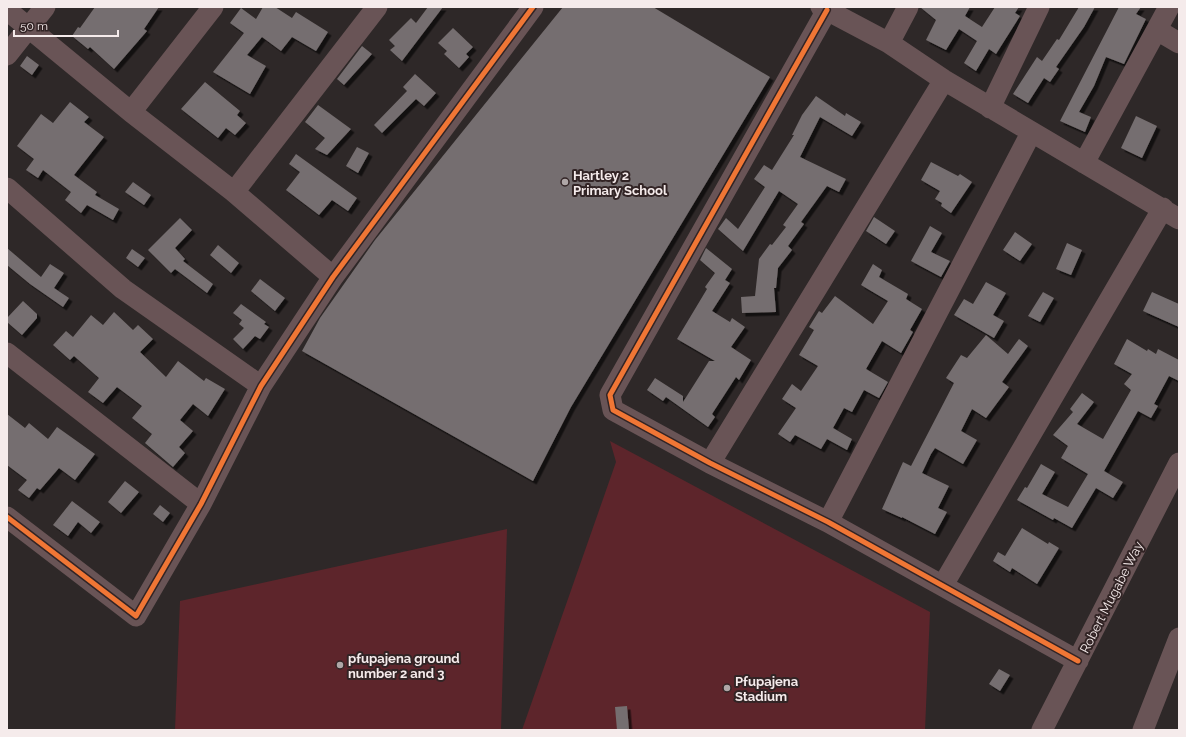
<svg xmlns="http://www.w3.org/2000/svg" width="1186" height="737" viewBox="0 0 1186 737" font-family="Raleway,sans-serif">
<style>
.green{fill:#5d252b}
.building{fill:#756e6f;filter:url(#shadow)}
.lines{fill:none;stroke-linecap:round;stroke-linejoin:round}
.minor{stroke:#695456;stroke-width:21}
.cycleway-casing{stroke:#322425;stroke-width:8}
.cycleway{stroke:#f07635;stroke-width:5}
.poi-dot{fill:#afa7a7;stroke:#322425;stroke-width:1.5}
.labels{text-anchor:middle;stroke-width:4;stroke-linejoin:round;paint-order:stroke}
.poi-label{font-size:13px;font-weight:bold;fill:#f5ebeb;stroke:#322425;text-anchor:start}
.street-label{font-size:13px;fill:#f5ebeb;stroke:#322425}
</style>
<defs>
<filter id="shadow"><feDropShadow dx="3.5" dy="3.5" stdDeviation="0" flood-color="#0009"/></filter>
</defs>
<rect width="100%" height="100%" fill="#2e2828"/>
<path class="green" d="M610 441 930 612 925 730H522L616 462Z
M507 529 501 730H175L180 601Z"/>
<path class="building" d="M95 7H159L144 29 147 31 114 69 90 47 88 49 72 36 78 27 80 28Z
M263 7H275L292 18 296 12 328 32 316 51 292 37 281 51 262 37 247 55 266 66 250 94 213 72 244 33 230 23 241 8 256 19Z
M428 7H443L402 61 390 50 395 46 389 40 411 18 416 23Z
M563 7H653L770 77 571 407 533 481 302 351 320 318 375 240Z
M920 7H970L965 16 982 27 995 7H1019L1015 13 1020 16 996 54 989 49 976 71 964 63 977 41 959 29 946 50 926 40 936 20Z
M1079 7H1095L1084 27 1056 67 1059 69 1050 82 1044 78 1028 103 1013 94 1037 57 1042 61 1057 39 1059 40Z
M1119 7H1141L1136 14 1146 19 1124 64 1106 57 1094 86 1079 112 1091 117 1085 132 1060 121Z
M453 28 473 47 466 54 469 57 459 68 444 54 447 51 438 43Z
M362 46 372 54 344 85 337 79Z
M27 56 39 65 32 75 20 66Z
M415 74 436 93 424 106 416 99 382 133 374 125 407 91 403 87Z
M205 82 240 111 237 115 246 123 235 135 226 128 218 138 181 109Z
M816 96 845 116 846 113 861 122 852 136 820 117 800 157 846 179 839 192 827 186 801 222 804 224 788 246 792 250 778 268 776 288H774L776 312 742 313 741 297 755 296 759 259 770 244 772 245 786 227 783 225 798 204 779 191 743 251 718 229 726 218 738 229 765 187 754 179 764 165 772 170 794 135H792L802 115Z
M70 102 89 117 84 122 104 137 74 175 97 192 95 195 119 209 113 220 87 205 81 213 65 200 71 192 43 170 38 178 26 170 34 159 17 146 41 114 53 123Z
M318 105 351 129 327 155 315 149 325 138 305 122Z
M1136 116 1157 126 1142 158 1121 148Z
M357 147 369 153 358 173 346 166Z
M296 154 357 198 348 211 332 200 319 215 286 190 300 172 289 164Z
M931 162 958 176 960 174 972 182 951 213 941 206 942 203 935 199 940 191 921 180Z
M133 182 151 195 144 205 125 192Z
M874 217 895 231 886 244 866 231Z
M180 218 192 230 175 248 185 259 183 261 213 284 207 293 175 269 171 273 148 250Z
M930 226 942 233 931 252 950 261 941 277 911 261Z
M1015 232 1032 244 1020 261 1003 250Z
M1067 243 1082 250 1071 275 1056 269Z
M218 245 239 263 231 273 210 255Z
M7 248 41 277 50 264 64 273 54 288 69 298 63 307 30 284 7 265Z
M706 248 732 269 725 280 730 283 712 311 730 322 732 318 745 327 731 347 751 360 739 380 736 377 712 414 715 417 708 427 666 397 663 401 647 390 655 378 683 396V402L709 361H715L677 339 707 289 705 287 715 273 700 260Z
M132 249 145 258 138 267 126 258Z
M873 264 882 270 879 277 908 294 906 299 922 309 910 330 913 332 901 353 882 341 866 369 888 382 879 398 864 390 852 412 844 408 833 428 852 439 847 450 827 439 821 449 795 435 790 442 778 434 796 408 782 399 792 384 801 391 818 366 799 355 814 330 809 327 819 311 822 313 835 296 873 324 888 301 861 285Z
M260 279 285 298 275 311 251 291Z
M986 282 1006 293 993 315 1004 321 994 338 954 315 964 299 973 304Z
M1043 292 1054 298 1040 322 1028 316Z
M1152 292 1179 304V327L1143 311Z
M23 301 37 314V318L22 335 7 322V318Z
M241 304 266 322 264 324 269 327 260 339 255 336 243 349 233 339 244 328 239 324 242 320 233 313Z
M114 312 133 330 138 325 153 339 140 352 166 377 178 361 204 381 206 378 225 389 208 416 193 404 180 420 193 431 179 447 185 453 173 467 145 443 152 434 132 418 142 406 117 387 103 403 88 392 99 378 74 356 70 360 53 345 66 331 73 337 91 315 103 325Z
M986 335 1008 354 1019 339 1028 346 1002 382 1009 387 986 418 972 409 961 431 977 440 963 464 935 448 931 454 922 473 949 486 938 508 947 512 935 534 902 517V518L882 509 903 462 911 466 954 383 946 378 961 355 967 358Z
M1127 339 1147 351 1148 349 1156 354 1158 349 1179 360V381L1169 376 1154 404 1158 406 1151 418 1138 411 1104 471 1123 482 1113 498 1096 488 1072 528 1054 518 1053 520 1017 500 1025 487 1027 488 1041 464 1055 472 1042 494 1068 507 1088 474 1061 458 1068 446 1053 435 1073 412 1070 409 1082 393 1094 402 1077 424 1103 439 1131 390 1124 384 1132 374 1114 364Z
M7 414 25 428 29 423 48 439 57 427 95 454 75 480 59 468 40 490 37 488 29 498 18 490 27 480 7 465Z
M125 481 139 492 121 513 108 502Z
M72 501 100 522 91 533 78 522 68 536 53 525Z
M160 505 170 513 163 522 153 514Z
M1022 528 1048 544 1049 542 1059 548 1037 584 1012 568 1010 572 993 561 998 552 1005 556Z
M999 669 1010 675 1000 691 989 684Z
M627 706 629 730H617L615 707Z"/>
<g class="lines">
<path class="minor" d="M821 7 889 43 944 80 1179 219
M7 10 131 112 234 192 333 277
M827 10 610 395 613 410 710 463 828 522 1078 661
M1157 30 1179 43
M889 43 908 7
M7 55 45 7
M990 108 1039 7
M131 112 213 7
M1084 163 1169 7
M7 188 123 289 261 386
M234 192 377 7
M7 353 201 504
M710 463 944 80
M7 517 136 616 201 504 261 386 333 277 533 7
M828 522 1031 133
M943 585 1163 208
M1042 730 1179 463
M1143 730 1179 638"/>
<g class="cycleway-casing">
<path id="cycleway" d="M827 10 610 395 613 410 710 463 828 522 1078 661
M7 517 136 616 201 504 261 386 333 277 533 7"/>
</g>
<use href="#cycleway" class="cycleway"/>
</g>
<g class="poi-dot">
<circle cx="565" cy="182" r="4"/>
<circle cx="340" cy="665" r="4"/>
<circle cx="727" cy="688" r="4"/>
</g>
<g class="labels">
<g class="poi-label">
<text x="573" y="180">Hartley 2<tspan x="573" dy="15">Primary School</tspan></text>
<text x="348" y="663">pfupajena ground<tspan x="348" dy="15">number 2 and 3</tspan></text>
<text x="735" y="686">Pfupajena<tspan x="735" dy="15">Stadium</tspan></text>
</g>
<g class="street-label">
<text transform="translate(1111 597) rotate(-63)" y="5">Robert Mugabe Way</text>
</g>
</g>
<rect width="1186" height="737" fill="none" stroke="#f5ebeb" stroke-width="16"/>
<path d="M14 30v6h104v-6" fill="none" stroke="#f5ebeb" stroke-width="2"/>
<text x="20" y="30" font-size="12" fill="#f5ebeb" stroke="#322425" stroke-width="3" paint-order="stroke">50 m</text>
</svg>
